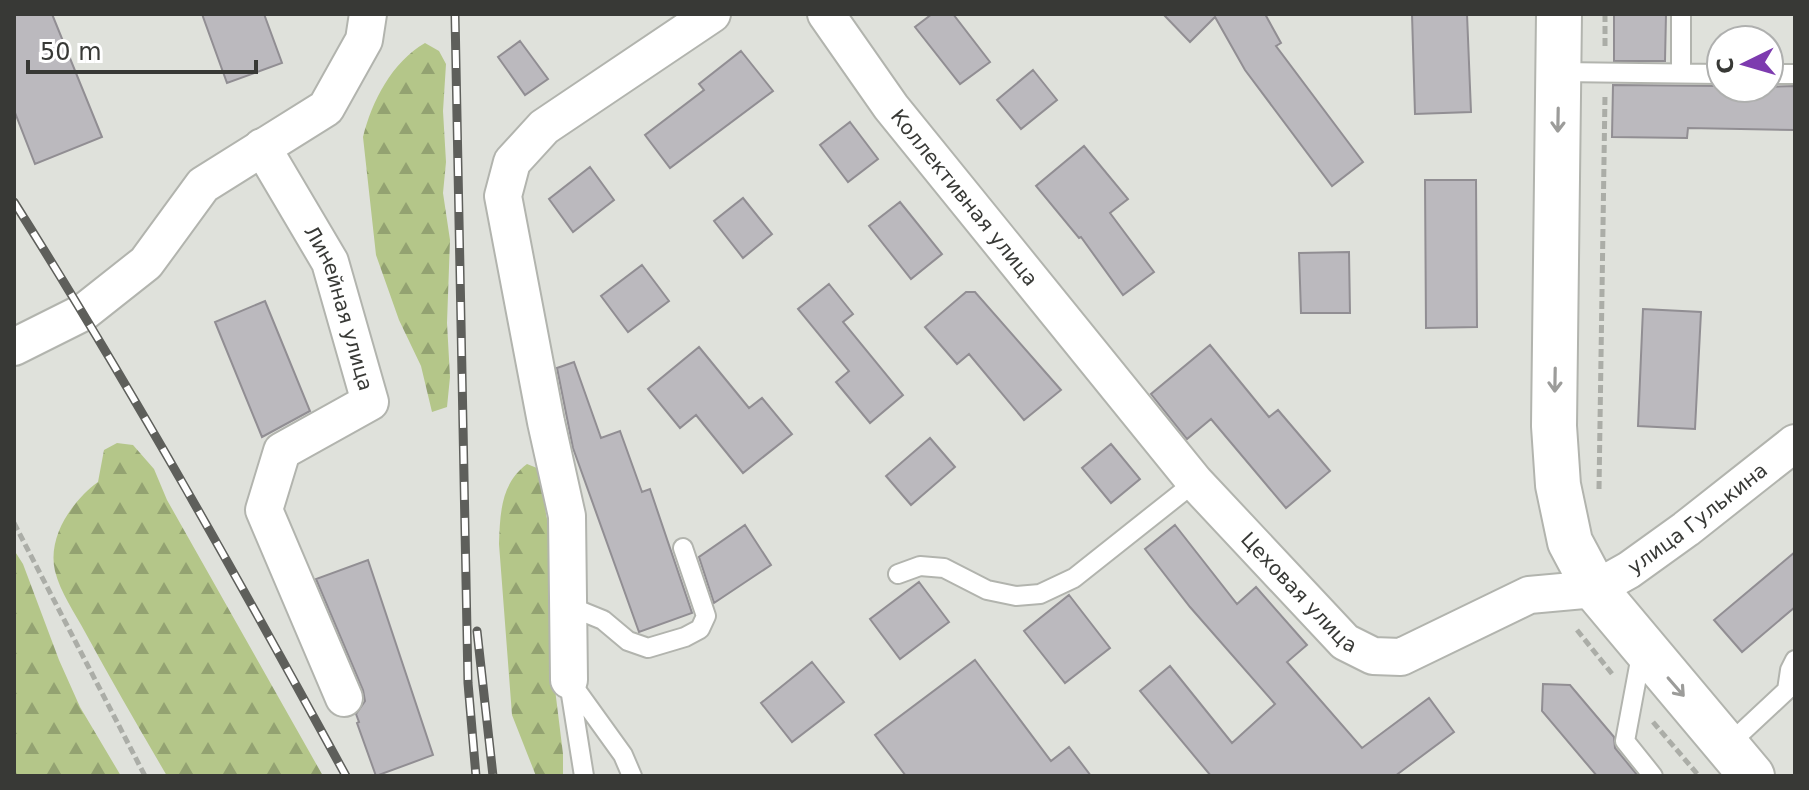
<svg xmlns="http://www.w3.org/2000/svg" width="1809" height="790" viewBox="0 0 1809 790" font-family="'DejaVu Sans',sans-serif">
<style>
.forest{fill:url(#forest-firs)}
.building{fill:#bbb9be;stroke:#918e93;stroke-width:2}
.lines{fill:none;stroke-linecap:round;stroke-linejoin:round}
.lane-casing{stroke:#b2b4ae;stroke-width:22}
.street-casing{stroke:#b2b4ae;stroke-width:40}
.secondary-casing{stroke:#b2b4ae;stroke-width:48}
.path{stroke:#abada7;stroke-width:5;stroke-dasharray:8 4;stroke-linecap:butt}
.lane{stroke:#fff;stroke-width:18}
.street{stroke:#fff;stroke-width:36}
.secondary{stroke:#fff;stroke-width:44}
.rail-casing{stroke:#5e5f5b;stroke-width:9}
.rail{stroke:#fff;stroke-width:6;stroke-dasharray:18;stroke-linecap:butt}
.oneway{stroke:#9c9c9a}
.labels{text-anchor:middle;stroke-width:6;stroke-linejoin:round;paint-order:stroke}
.street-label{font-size:20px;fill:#383936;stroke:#fff}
</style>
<defs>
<pattern id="forest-firs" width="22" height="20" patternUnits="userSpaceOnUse" patternTransform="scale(2)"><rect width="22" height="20" fill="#b4c689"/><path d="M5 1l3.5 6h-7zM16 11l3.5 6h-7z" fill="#93a271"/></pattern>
</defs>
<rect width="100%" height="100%" fill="#dfe1db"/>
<path class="forest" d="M425 43 439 51 446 64 443 111 446 162 443 193 450 240 447 323 450 377 447 407 432 412 421 366 399 320 376 255 363 137C372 101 392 62 425 43Z
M117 443 133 445 154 469 167 500 323 776H167C139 728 111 680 85 632 75 613 60 592 55 571 47 537 72 501 98 482L104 450Z
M527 464 542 470 546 514 556 560 555 689 563 754V776H536L512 715 499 544C500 513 501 483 527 464Z
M14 550 23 564 59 660 80 707 121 776H14Z"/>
<path class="building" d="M14 14H52L102 137 35 164 14 110Z
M202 14H264L282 63 227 83Z
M932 14H953L990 62 960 84 915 27Z
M1163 14H1265L1281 43 1276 46 1363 162 1332 186 1245 70 1215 17 1190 42Z
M1412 14H1467L1471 112 1415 114Z
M1614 14H1666L1665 61H1614Z
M520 41 548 79 525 95 498 57Z
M741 51 773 91 670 168 645 135 704 90 699 84Z
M1033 70 1057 100 1021 129 997 100Z
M1613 85 1721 86V88L1795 86V130L1688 128 1687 138 1612 137Z
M850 122 878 159 848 182 820 145Z
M1084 146 1128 199 1110 213 1154 272 1123 295 1081 237 1079 238 1036 186Z
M590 167 614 200 573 232 549 199Z
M1425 180H1476L1477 327 1426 328Z
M743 198 772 234 743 258 714 221Z
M900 202 942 254 911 279 869 226Z
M1349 252 1350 313H1301L1299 253Z
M642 265 669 301 628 332 601 296Z
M829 284 853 314 843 322 903 395 870 423 836 382 849 371 798 309Z
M966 292H975L1061 390 1024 420 969 354 957 364 925 327Z
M265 301 310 411 262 437 215 322Z
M1643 309 1701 312 1695 429 1638 426Z
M1210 345 1269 417 1278 410 1330 471 1286 508 1211 419 1187 439 1151 394Z
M699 347 749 408 762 398 792 434 743 473 696 415 680 428 648 389Z
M574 362 601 438 620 431 642 492 650 489 692 613 639 632 573 448 557 368Z
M930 438 955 467 911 505 886 476Z
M1111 444 1140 479 1111 503 1082 468Z
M745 525 771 565 714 603 699 557Z
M1175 525 1237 604 1256 587 1307 645 1287 662 1362 748 1429 698 1454 732 1395 776H1211L1140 691 1170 666 1232 743 1275 704 1190 607 1145 549Z
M1795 552V607L1742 652 1714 620Z
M368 560 433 755 376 776 357 723 359 722 356 714 365 701 363 690 316 579Z
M919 582 949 622 900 659 870 619Z
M1069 595 1110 648 1065 683 1024 631Z
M975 660 1051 761 1069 747 1091 776H906L875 735Z
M812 662 844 702 792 742 761 703Z
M1543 684 1570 685 1614 737 1615 748 1638 776H1597L1542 711Z"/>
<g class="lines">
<g class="lane-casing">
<path id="lane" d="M1559 72 1721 74
M1681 73V14
M1769 74H1795
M898 574 920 566 944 568 987 590 1016 596 1040 594 1074 578 1195 482
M566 605 603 620 628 641 648 648 685 637 700 629 706 616 683 548
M1642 650 1625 741 1653 776
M569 680 623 755 632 776
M569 682 584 776
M1727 746 1787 690 1790 670 1795 660"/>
</g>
<g class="street-casing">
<g id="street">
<path id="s1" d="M826 14 891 107 1195 482 1345 642 1373 656 1401 657 1529 595 1595 589 1629 570 1686 529 1795 443"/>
<path id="s2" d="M262 147 330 262 370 402 282 451 264 510 344 698"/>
<path d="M14 347 84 312 146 263 203 185 326 108 364 40 368 14"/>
<path d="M569 680 567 516 546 422 503 196 512 162 544 127 712 14"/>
</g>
</g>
<g class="secondary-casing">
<path id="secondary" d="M1559 14 1554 426 1558 485 1570 542 1595 589 1752 776"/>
</g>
<path class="path" d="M1605 14V49
M1599 489 1605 95
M14 523 145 776
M1577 630 1613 675
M1653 722 1699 776"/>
<use href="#lane" class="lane"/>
<use href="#street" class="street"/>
<use href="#secondary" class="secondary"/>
<g class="rail-casing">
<path id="rail" d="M455 14 468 683 476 776
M14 202C132 389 240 582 346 776
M477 631 493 776"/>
</g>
<use href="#rail" class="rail"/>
</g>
<defs><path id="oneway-shaft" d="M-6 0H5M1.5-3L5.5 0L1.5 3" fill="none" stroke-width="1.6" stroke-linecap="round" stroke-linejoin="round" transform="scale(2)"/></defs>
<g class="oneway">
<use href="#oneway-shaft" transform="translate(1558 120) rotate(91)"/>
<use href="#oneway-shaft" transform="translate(1555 380) rotate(91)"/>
<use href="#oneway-shaft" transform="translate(1676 687) rotate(49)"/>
</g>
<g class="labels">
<g class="street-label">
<text dy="7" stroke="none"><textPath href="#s1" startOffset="230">Коллективная улица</textPath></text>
<text dy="7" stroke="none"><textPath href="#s2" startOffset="180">Линейная улица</textPath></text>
<text dy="7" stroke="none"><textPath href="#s1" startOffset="1208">улица Гулькина</textPath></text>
<text dy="7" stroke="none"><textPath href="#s1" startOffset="748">Цеховая улица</textPath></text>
</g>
</g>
<rect width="1809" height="790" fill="none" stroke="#383936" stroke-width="32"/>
<g transform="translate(1745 64) rotate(265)"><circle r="38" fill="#ffffff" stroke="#afb0af" stroke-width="2"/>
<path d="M0-6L14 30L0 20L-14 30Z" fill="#7d3baf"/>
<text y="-12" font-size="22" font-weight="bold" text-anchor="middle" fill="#383936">С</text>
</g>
<path d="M28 60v12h228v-12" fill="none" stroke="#383936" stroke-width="4"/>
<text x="40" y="60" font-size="24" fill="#383936" stroke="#ffffff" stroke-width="6" paint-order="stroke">50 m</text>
</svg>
